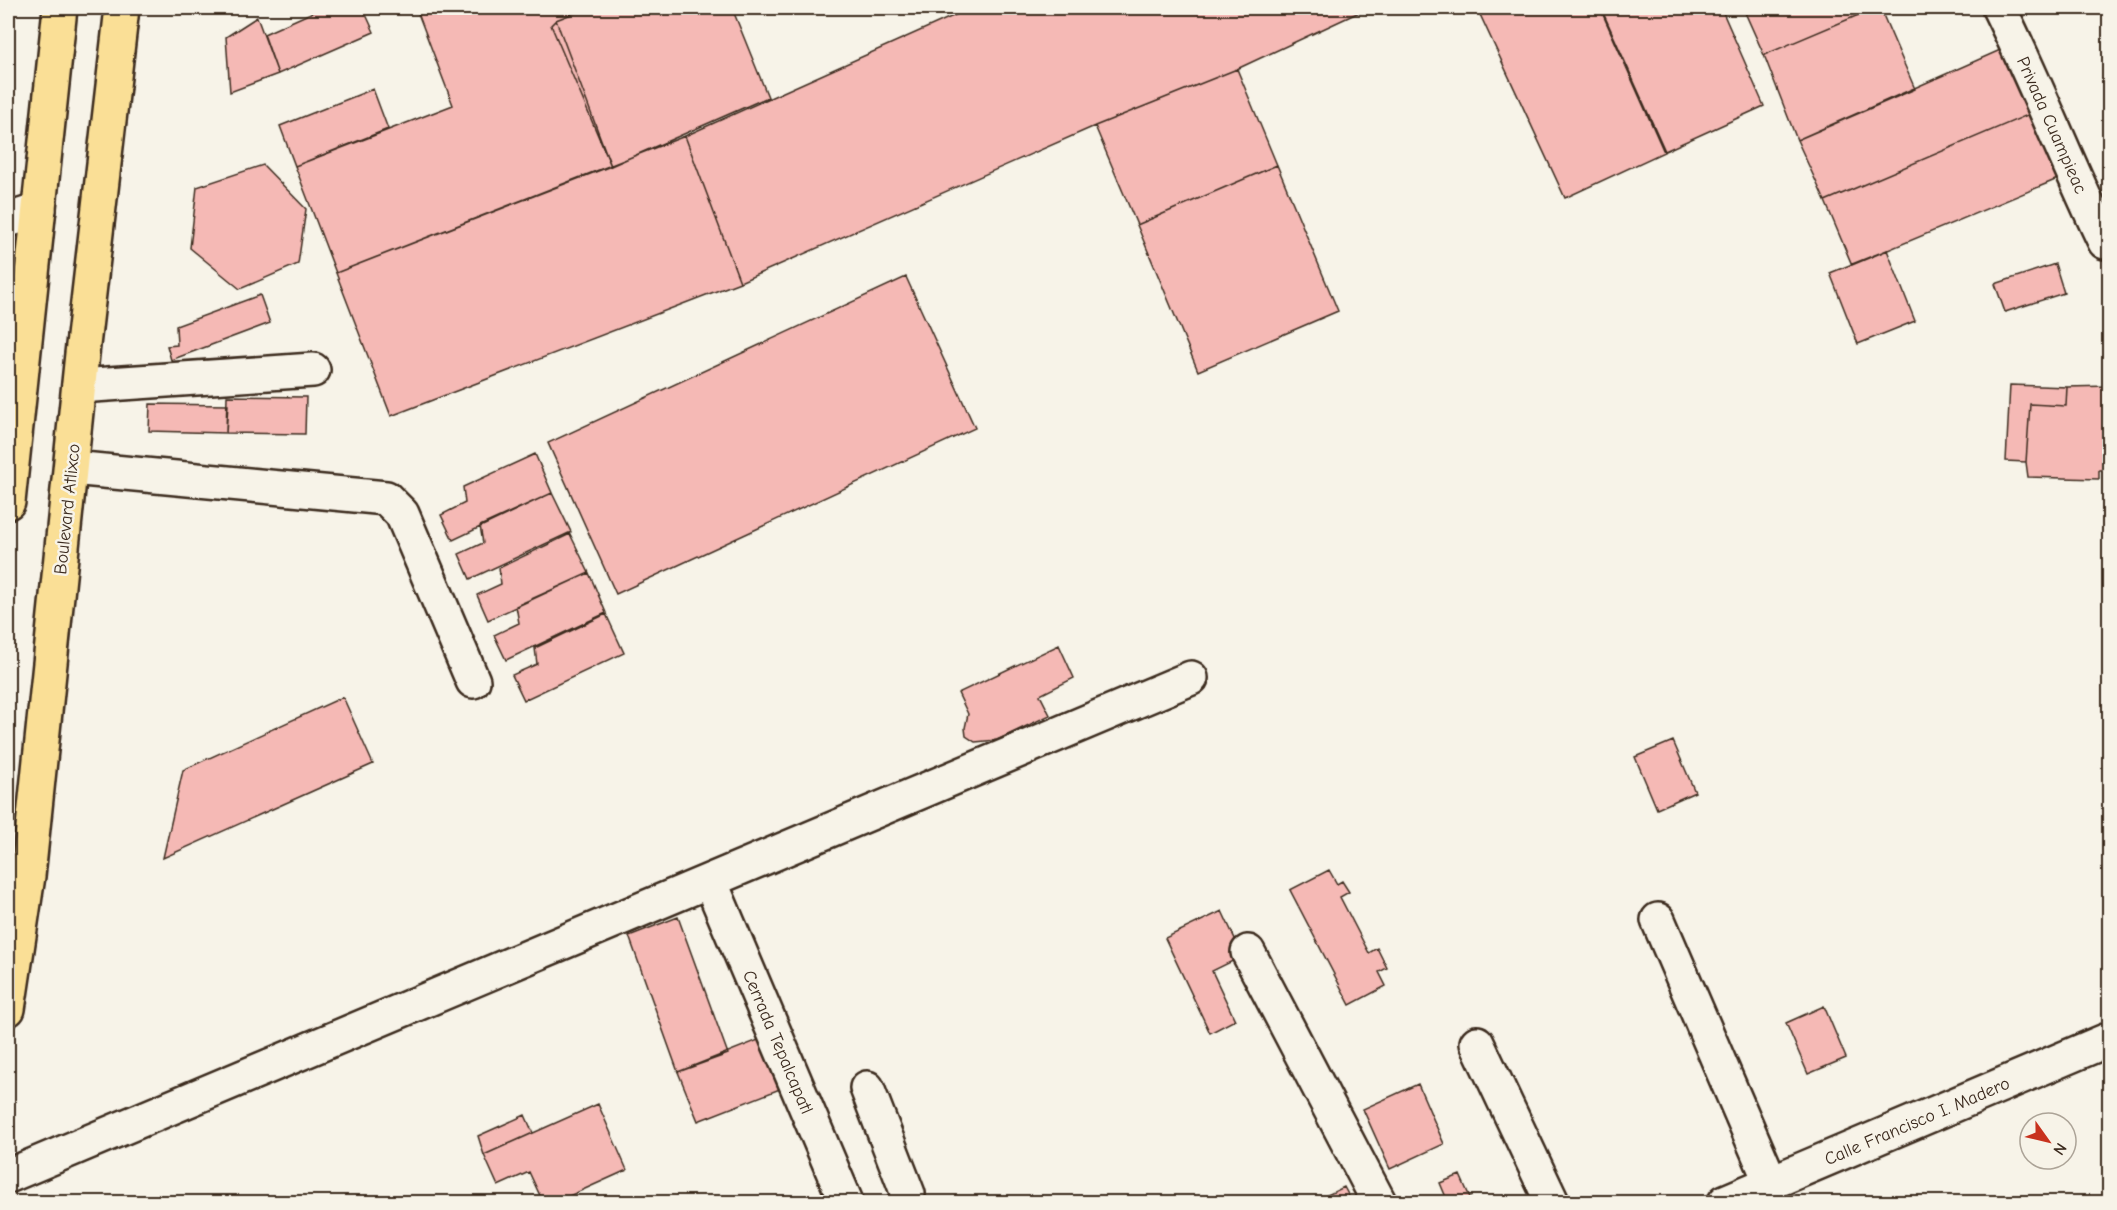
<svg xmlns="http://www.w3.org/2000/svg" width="2117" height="1210" viewBox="0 0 2117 1210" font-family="'Comic Neue',sans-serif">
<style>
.building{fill:#f5b9b5;stroke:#3b2a1e;stroke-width:1.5}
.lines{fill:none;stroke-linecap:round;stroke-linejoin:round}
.minor-casing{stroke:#3b2a1e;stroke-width:38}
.major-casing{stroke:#3b2a1e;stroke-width:38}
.minor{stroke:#f7f3e8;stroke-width:33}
.major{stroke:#fadf96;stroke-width:33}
.labels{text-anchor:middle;stroke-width:5;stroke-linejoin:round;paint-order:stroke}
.street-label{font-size:18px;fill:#3b2a1e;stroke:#f7f3e8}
</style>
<rect width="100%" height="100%" fill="#f7f3e8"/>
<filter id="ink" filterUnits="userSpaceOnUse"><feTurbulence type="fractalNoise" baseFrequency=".0167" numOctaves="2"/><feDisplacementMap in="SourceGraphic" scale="12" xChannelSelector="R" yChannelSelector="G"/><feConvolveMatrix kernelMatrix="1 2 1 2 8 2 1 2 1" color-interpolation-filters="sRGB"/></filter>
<g filter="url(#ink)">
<path class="building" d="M322 8H363L374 32 278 74 264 34Z
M416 8H587L556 20 611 166 336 273 295 166 453 105Z
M587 8H732L768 97 611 166 551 25 556 20Z
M971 8H1368L1237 69 1095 126 740 282 685 136Z
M1477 8H1600L1664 152 1565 198Z
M1601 8H1721L1764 106 1665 151Z
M1743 8H1875L1764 55Z
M1875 8H1880L1915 89 1797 140 1764 55Z
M257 17 278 74 230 92 226 37Z
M2016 43 2044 108 1825 201 1797 140Z
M1237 69 1277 165 1137 225 1095 126Z
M373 89 388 129 295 166 280 126Z
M2044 108 2072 173 1852 265 1825 201Z
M685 136 740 282 391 416 336 273Z
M263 165 306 209 298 264 240 289 190 248 197 187Z
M1277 165 1338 311 1198 371 1137 225Z
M1887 250 1915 321 1858 344 1830 273Z
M2055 264 2064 293 2005 312 1995 284Z
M906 277 975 428 616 594 548 443Z
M260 295 270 323 171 360 167 346 177 345 176 326Z
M2010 385 2067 387 2066 406 2030 404 2026 462 2006 461Z
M2110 386V470H2099V479L2028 477 2026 462 2030 404 2066 406 2067 387Z
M227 396 306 397 305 434 226 433Z
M150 404 228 405 226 433 149 431Z
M535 454 552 493 453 540 441 515 465 503 463 487Z
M552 493 571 532 470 579 459 554 483 543 480 526Z
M570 534 589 573 488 620 477 595 501 584 499 568Z
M589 573 606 613 506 660 494 635 519 623 516 606Z
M606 614 624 653 524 700 512 675 537 664 535 648Z
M1059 645 1074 678 1040 695 1050 715 997 740 975 742 966 736 965 728 968 714 958 693Z
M343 697 373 764 163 858 183 770Z
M1673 741 1695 792 1657 809 1635 757Z
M1329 870 1337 884 1342 881 1349 892 1340 897 1369 953 1377 948 1387 968 1379 972 1386 986 1350 1005 1290 890Z
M1222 911 1243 956 1212 971 1235 1020 1210 1033 1165 938Z
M678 917 728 1054 678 1072 629 936Z
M1824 1006 1846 1058 1808 1074 1786 1023Z
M771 1035 790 1085 698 1121 678 1072Z
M1418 1084 1444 1144 1390 1169 1363 1109Z
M598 1104 627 1170 556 1202H543L529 1172 498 1186 484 1155Z
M525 1115 533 1133 484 1155 478 1136Z
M1460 1175 1472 1202H1448L1440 1183Z
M1344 1187 1352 1202H1313Z"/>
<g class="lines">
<g class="minor-casing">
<path id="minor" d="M1999 8C2037 85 2068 165 2105 242
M8 220 39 210
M79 386 313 370
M72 468 386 498 402 514 473 681
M710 881 846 1202
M1658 920 1771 1183
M1248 952 1379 1202
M1477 1043 1552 1202
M867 1088 908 1194 905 1202
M8 1176 1191 678
M1725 1202 2110 1039"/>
</g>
<g class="major-casing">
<path id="major" d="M8 502 60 8
M8 1009 28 876 82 354 122 8"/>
</g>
<use href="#minor" class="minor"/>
<use href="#major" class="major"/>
</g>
</g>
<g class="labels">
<g class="street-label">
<text transform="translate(2052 125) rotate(66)" y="6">Privada Cuampieac</text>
<text transform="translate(67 509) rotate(-84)" y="6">Boulevard Atlixco</text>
<text transform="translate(778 1042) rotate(67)" y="6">Cerrada Tepalcapatl</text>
<text transform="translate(1917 1121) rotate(-23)" y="6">Calle Francisco I. Madero</text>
</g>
</g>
<rect width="2117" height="1210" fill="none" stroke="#f7f3e8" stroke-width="30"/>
<rect x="15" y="15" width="2087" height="1180" fill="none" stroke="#3b2a1e" stroke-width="2" filter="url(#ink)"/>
<g transform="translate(2048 1141) rotate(124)"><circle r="28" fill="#f7f3e8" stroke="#aca397" stroke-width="1.5"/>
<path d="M0-4.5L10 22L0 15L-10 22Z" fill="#c8321e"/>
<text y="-9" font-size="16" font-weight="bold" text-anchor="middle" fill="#3b2a1e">N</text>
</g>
</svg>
